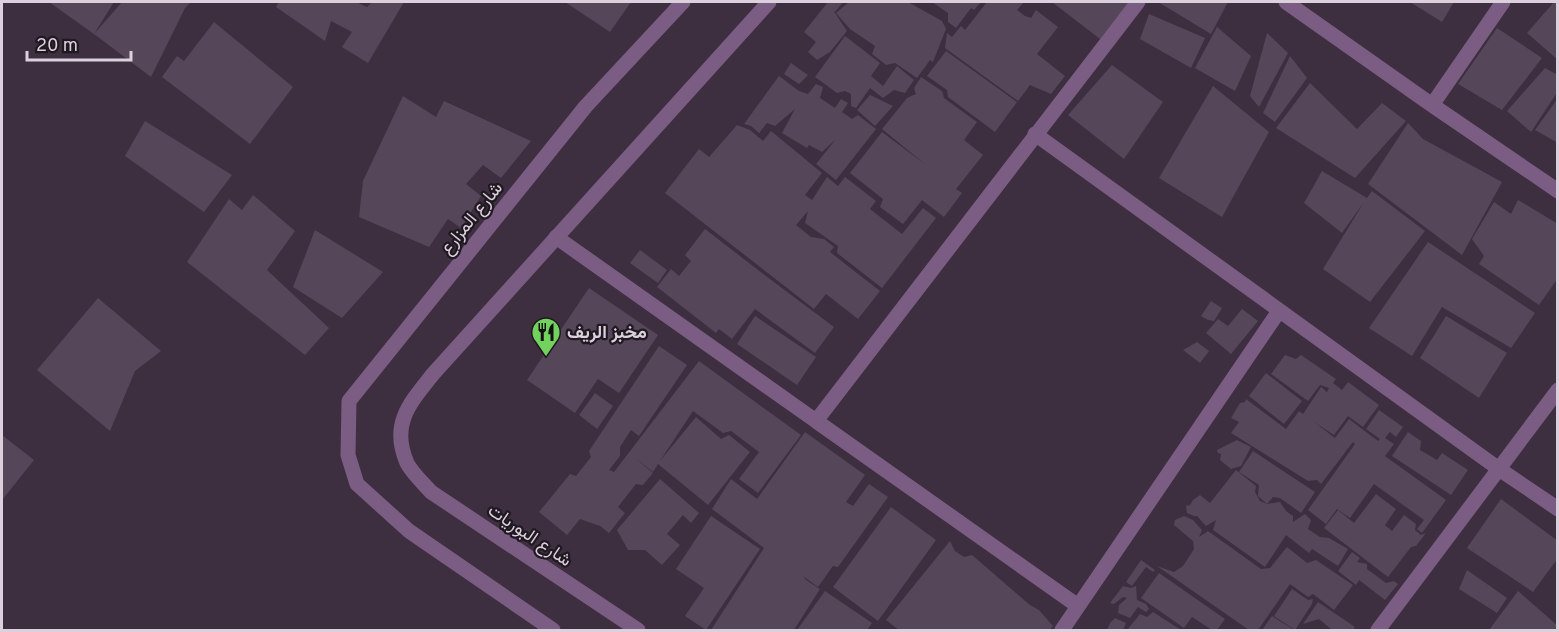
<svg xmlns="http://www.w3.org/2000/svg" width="1559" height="632" viewBox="0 0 1559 632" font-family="Overpass,Vazirmatn,sans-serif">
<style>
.building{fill:#564659}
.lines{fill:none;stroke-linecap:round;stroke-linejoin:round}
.minor{stroke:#7b5c82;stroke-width:15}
.tertiary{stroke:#7b5c82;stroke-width:15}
.labels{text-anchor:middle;stroke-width:4.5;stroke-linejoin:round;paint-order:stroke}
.street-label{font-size:18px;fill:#dad1dc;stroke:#201922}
.poi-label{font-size:18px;font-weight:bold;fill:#dad1dc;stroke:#201922;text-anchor:start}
</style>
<rect width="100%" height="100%" fill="#3d2e40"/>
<path class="building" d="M49 2H114L94 34Z
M122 2H191L185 8 151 77 94 34Z
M279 2H356L367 7 372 2H404L368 63 342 47 352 32 331 21 325 41 276 7Z
M565 2H631L610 32Z
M828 2H843L835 12 833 10 847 31 830 52 817 60 808 52 816 42 804 32Z
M849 2H908L942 21 946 29 933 62 930 60 917 78 895 63 886 65 872 54 875 46 850 29 836 13Z
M932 2H981L974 10 971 8 956 28 948 22V13Z
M987 2H1024L1017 10 1025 16 1031 18 1036 10 1058 27 1037 54 1065 76 1051 94 1030 85 1018 101 945 48 947 33 952 37 961 26 965 30Z
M1052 2H1129L1100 39Z
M1158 2H1228L1211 34Z
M1410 2H1454L1442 22Z
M1554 2H1558V60L1527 33Z
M1149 14 1205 38 1191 68 1140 39Z
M214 22 293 87 250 144 162 77 177 56 184 61Z
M1217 27 1251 56 1235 91 1195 68Z
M1497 28 1542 58 1502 110 1458 84Z
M1267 33 1288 53 1259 107 1250 96Z
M845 36 880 63 871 76 883 86 897 66 914 80 905 93 894 90 883 98 870 88 856 108 851 106V94L845 91 837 93 815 77Z
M946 51 1017 102 995 132 948 97 947 90 927 76Z
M1290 56 1307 78 1275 122 1263 113Z
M791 63 808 75 799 84 784 74Z
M1112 65 1163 102 1124 159 1068 115Z
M1545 68 1558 75V91L1531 132 1507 111Z
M779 76 799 91 808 94 816 84 823 87 820 98 835 108 841 99 848 103 842 112 852 119 858 115 876 129 836 180 816 164 836 139 822 152 809 145 807 148 782 133 795 109 775 126 767 123 759 133 751 126 744 124Z
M921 77 942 91 944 98 977 122 964 140 983 155 956 189 962 193 944 217 922 200 903 224 880 207 883 199 850 173 882 132 926 165 882 129 907 98 916 94 914 88Z
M1310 83 1357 129 1382 103 1406 121 1355 178 1276 128Z
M1213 86 1269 132 1222 217 1159 178Z
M870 95 893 106 875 126 857 110Z
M403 96 436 117 444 101 531 141 501 178 483 165 466 184 481 196 461 228 448 219 429 247 359 217 363 181Z
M1558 98V143L1535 130Z
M145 121 232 175 204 212 125 156Z
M1408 123 1423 139 1502 182 1462 255 1368 184Z
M737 125 750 130 763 141 771 131 822 173 805 195 812 200 827 177 838 186 845 177 876 201 870 209 902 234 923 208 936 218 882 288 837 253 838 246 805 223 808 211 796 225 811 237 824 239 834 247 830 252 880 291 858 319 826 294 814 309 665 193 699 149 709 157Z
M1322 171 1367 198 1372 191 1425 231 1370 302 1323 269 1364 202 1342 233 1304 203Z
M253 195 295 231 267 270 329 328 305 355 187 262 229 199 242 210Z
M1518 200 1558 224V278L1539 305 1479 264 1484 256 1472 239 1494 202 1511 214Z
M705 229 762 273 834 327 815 353 755 309 732 339 719 329 716 333 657 287 671 269 679 276 691 261 685 255Z
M315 230 383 272 342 318 293 287Z
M1428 242 1535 313 1511 348 1442 307 1412 356 1369 328Z
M640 250 667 270 658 283 630 263Z
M589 288 658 335 619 393 598 379 575 413 527 380Z
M98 298 161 351 135 371 110 431 37 370Z
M1211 301 1222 308 1214 321 1208 320 1201 316Z
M1242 309 1258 321 1231 354 1206 333 1218 319 1228 326Z
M755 316 816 357 797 385 737 344Z
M1446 316 1507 353 1479 398 1420 358Z
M1197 342 1209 351 1200 363 1183 350Z
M659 346 687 365 639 436 631 430 620 447V456L609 470 614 472 699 361 801 435 758 493 739 479 759 452 731 431 723 433 693 411 660 461 696 417 721 439 729 435 750 452 708 505 658 464 653 472 635 458 653 473 643 485 636 484 618 507 625 513 609 533 600 526 580 519 567 535 539 512 570 474 576 476 591 457 589 451Z
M1285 355 1296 359 1301 355 1336 379 1333 383 1342 390 1348 382 1379 405 1363 427 1348 416 1334 435 1314 422 1335 438 1349 419 1378 441 1380 439 1366 429 1379 410 1403 427 1396 437 1390 432 1385 438 1394 444 1385 456 1446 500 1422 533 1417 529 1424 520 1374 484 1350 518 1337 509 1326 524 1308 510 1355 444 1353 442 1321 484 1317 480 1308 481 1231 433 1239 422 1231 418 1240 403 1245 402 1246 399 1286 429 1299 411 1303 414 1321 387 1327 392 1329 388 1320 385 1308 401 1271 374Z
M1266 373 1302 401 1284 424 1249 396Z
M595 393 613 406 597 429 579 415Z
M805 432 865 475 846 502 853 506 869 484 888 497 838 567 833 566 818 587 803 576 806 580 820 589 794 630H711L764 548 712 509 731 479 757 499Z
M1408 432 1421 441 1420 450 1437 460 1442 453 1468 470 1451 495 1392 456Z
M2 435 34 460 2 500Z
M1237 440 1251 447 1241 466 1231 469 1220 460 1221 454 1218 453 1217 450Z
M1253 451 1315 492 1301 513 1280 498 1273 497 1267 504 1280 502 1286 511 1293 516V522L1305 514 1311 520 1308 529 1320 537 1329 538 1348 549 1338 566 1312 549 1309 553 1286 535 1265 567 1213 530 1216 520 1206 526 1197 516H1194L1187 513 1186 506 1190 505 1193 500 1200 495 1210 503 1236 470 1256 486 1255 492 1260 501 1267 504 1258 496 1259 485 1239 472Z
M660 479 699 513 691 523 683 515 667 534 680 545 662 565 645 550H628L617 530Z
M1376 494 1396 509 1385 525 1392 531 1404 515 1416 524 1415 530 1421 535 1426 533 1416 546 1411 547 1388 577 1324 528 1338 510 1354 523Z
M1501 499 1558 541V558L1533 592 1467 548Z
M891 507 936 540 878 621 833 587Z
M711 516 760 549 706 630 685 616 704 588 676 569Z
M1184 516 1193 520 1202 530 1199 537 1208 531 1261 569 1270 568 1287 547 1307 563 1316 560 1353 585 1334 610 1313 594 1308 597 1290 584 1258 630H1249L1157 566 1174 572 1183 566 1194 549 1193 541 1174 525 1175 520Z
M950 541 955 551 964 557 972 555 1030 605 1039 610 1053 626 1050 630H899L886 620Z
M1352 552 1360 558 1357 562 1367 564V569L1386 583 1394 581 1398 584 1385 600 1359 580 1356 585 1338 571Z
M1141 560 1155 570 1153 572 1146 567 1132 586 1126 582Z
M1467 570 1507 598 1497 613 1459 589Z
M1159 573 1225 619 1217 630H1212L1192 617 1184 628 1141 598Z
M1123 586 1131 588 1136 586 1137 600 1146 604 1149 609 1146 612 1138 607 1130 618 1118 613 1119 605 1127 598 1123 597 1114 604 1110 603Z
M1292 589 1308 600 1313 599 1312 604 1295 630 1274 616Z
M825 591 872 623 867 630H797Z
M1518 591 1558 626 1554 630H1489Z
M1318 602 1355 627 1353 630H1332L1319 619 1303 624Z
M1153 612 1181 630H1127L1140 614 1147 617Z
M1272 616 1294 630H1262Z
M1115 618 1126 623 1123 630H1107L1110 623Z"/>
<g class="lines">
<path class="minor" d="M1286 2 1432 105 1558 191
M1432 105 1503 2
M1035 134 1499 469 1558 509
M556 237 816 421
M1078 606 816 421 1138 2
M1062 630 1279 311
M1378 630 1558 390"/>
<path class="tertiary" d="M553 630 409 531 357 484 348 455 349 401 586 106 683 2
M638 630 431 492C424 484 412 473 407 463 390 424 410 403 433 374L769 2"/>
</g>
<defs>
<g id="restaurant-pin" transform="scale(1.5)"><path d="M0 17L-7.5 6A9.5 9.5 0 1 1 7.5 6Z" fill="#72d25d" stroke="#201922"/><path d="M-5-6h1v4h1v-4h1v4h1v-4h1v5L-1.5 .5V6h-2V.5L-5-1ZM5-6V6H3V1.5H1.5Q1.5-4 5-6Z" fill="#111"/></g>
</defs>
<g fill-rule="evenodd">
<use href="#restaurant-pin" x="546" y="332"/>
</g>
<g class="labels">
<g class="street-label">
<text transform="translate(471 218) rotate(-51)" y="6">شارع المزارع</text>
<text transform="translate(530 535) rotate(34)" y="6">شارع البوريات</text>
</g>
<g class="poi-label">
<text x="567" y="338">مخبز الريف</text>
</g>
</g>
<rect width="1559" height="632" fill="none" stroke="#dad1dc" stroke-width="6"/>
<path d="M27 51v9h104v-9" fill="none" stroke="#dad1dc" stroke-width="3"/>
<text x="36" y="51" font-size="18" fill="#dad1dc" stroke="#201922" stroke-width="4.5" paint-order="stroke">20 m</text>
</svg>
